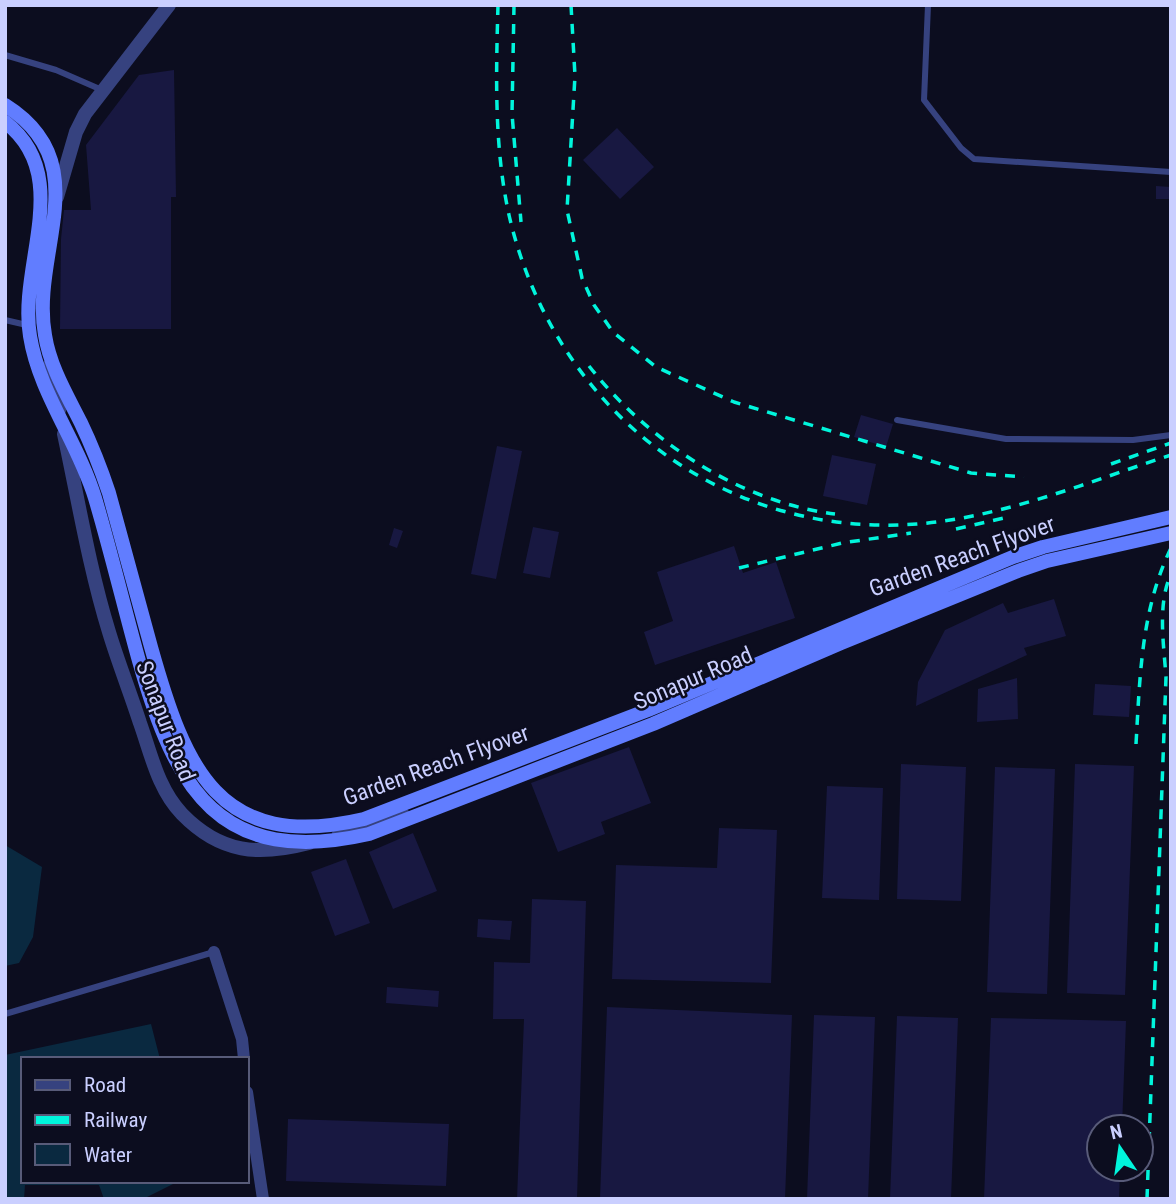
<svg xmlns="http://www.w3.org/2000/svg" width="1176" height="1204" viewBox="0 0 1176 1204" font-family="'Roboto Condensed',sans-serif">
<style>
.water{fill:#0a2940}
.building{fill:#181841}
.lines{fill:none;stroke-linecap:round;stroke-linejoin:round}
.service{stroke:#36427f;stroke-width:6}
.minor{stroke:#36427f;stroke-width:12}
.tertiary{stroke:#36427f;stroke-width:14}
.rail{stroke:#00f5dc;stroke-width:3.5;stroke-dasharray:10 9;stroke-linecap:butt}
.secondary-bridge{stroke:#617dff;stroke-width:14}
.labels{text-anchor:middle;stroke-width:5;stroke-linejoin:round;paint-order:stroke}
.street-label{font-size:23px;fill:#cacfff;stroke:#0c0d1f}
</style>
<rect width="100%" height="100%" fill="#0c0d1f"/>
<path class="water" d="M5 845 42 867 33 937 19 963 5 966Z
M151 1024 160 1059H23V1181H179L143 1199H104L99 1185H25L24 1199H5V1055Z"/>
<path class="building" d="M174 70 176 197H171V329H60L61 239 64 210H91L86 145 139 75Z
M617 128 654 167 620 199 583 160Z
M1156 186 1171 187V199H1156Z
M861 415 893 424 886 447 854 437Z
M497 446 522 451 496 579 471 574Z
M832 455 876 464 867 505 823 496Z
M533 527 559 532 550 578 523 573Z
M394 528 403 531 397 548 389 545Z
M734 546 743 573 776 562 795 618 655 665 644 632 673 621 657 572Z
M1054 599 1066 636 1024 648 1027 655 916 706 918 682 945 630 1003 603 1008 613Z
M1017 678 1018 719 977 722 978 689Z
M1095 684 1131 686 1129 717 1093 715Z
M629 747 651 803 601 822 605 834 558 852 531 783Z
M901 764 966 767 961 901 897 899Z
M1075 764 1134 766 1125 995 1067 993Z
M995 767 1055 769 1047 994 987 992Z
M827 786 883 788 879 900 822 898Z
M719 828 777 830 771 983 612 979 616 865 717 868Z
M413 833 437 891 393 909 369 852Z
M346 859 370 923 335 936 311 872Z
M532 899 586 901 577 1199H517L524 1019H493L494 962 530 963Z
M478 919 512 921 510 940 477 937Z
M387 987 439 991 438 1007 386 1003Z
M607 1007 792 1015 785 1199H600Z
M814 1015 875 1017 868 1199H807Z
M897 1016 958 1018 951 1199H890Z
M991 1018 1126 1021 1122 1127H1099V1169H1120L1119 1199H984Z
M288 1119 449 1124 446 1186 286 1181Z"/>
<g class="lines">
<path class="service" d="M928 5 924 100 961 148 974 159 1171 172
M5 55 56 70 102 90
M5 320 31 326
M897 420 1006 439 1133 440 1171 435
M5 1014 214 952"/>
<path class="minor" d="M214 952 242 1039 244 1059
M247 1092 263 1199"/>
<path class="tertiary" d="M57 197 76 132 85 114 169 5
M50 365 59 410
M64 434C78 499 89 567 109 632 118 662 130 692 140 723 151 754 158 789 182 814 221 854 259 856 309 843
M339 834 403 815"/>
<path class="rail" d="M498 5C496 75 494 147 509 215 553 407 719 539 917 524 1004 517 1088 482 1171 455
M514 5 512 114 521 222
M571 5 575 76 567 210 582 278 594 305 613 332 656 367 734 402 971 473 1024 477
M589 366C648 441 739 502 835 514
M1111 464 1171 443
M956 529 1004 518
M739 568 842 543 911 533
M1136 744C1140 676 1141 610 1171 548
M1147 1199 1166 677C1164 646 1157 604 1171 574"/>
<path class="secondary-bridge" d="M5 105C99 164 30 252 45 335 50 367 67 395 81 423 92 446 101 469 109 493 123 544 137 596 151 647 185 768 218 853 364 819L648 710 1013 557 1043 547 1171 517
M5 122C75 176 18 264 30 336 39 393 78 442 95 498 111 552 124 607 139 661 175 789 220 868 369 834L653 724 841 643 1018 571 1047 561 1171 533"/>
</g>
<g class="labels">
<g class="street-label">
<text transform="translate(962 556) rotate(-20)" y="8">Garden Reach Flyover</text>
<text transform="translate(693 678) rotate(-23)" y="8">Sonapur Road</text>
<text transform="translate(166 721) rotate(69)" y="8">Sonapur Road</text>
<text transform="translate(436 765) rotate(-20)" y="8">Garden Reach Flyover</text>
</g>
</g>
<rect width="1176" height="1204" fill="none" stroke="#cacfff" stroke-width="14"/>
<rect x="21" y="1057" width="228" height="126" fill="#0c0d1f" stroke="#585b79" stroke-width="2"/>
<rect x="35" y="1080" width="35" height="10" fill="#36427f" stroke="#585b79" stroke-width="2"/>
<text x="84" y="1092" font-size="21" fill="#cacfff">Road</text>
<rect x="35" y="1115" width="35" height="10" fill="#00f5dc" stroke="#585b79" stroke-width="2"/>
<text x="84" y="1127" font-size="21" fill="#cacfff">Railway</text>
<rect x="35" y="1144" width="35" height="21" fill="#0a2940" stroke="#585b79" stroke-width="2"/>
<text x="84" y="1162" font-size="21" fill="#cacfff">Water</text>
<g transform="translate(1120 1148) rotate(347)"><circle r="33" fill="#0c0d1f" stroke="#585b79" stroke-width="2"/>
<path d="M0-5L12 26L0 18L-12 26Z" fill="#00f5dc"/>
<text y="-10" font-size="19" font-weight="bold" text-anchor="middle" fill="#cacfff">N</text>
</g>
</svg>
